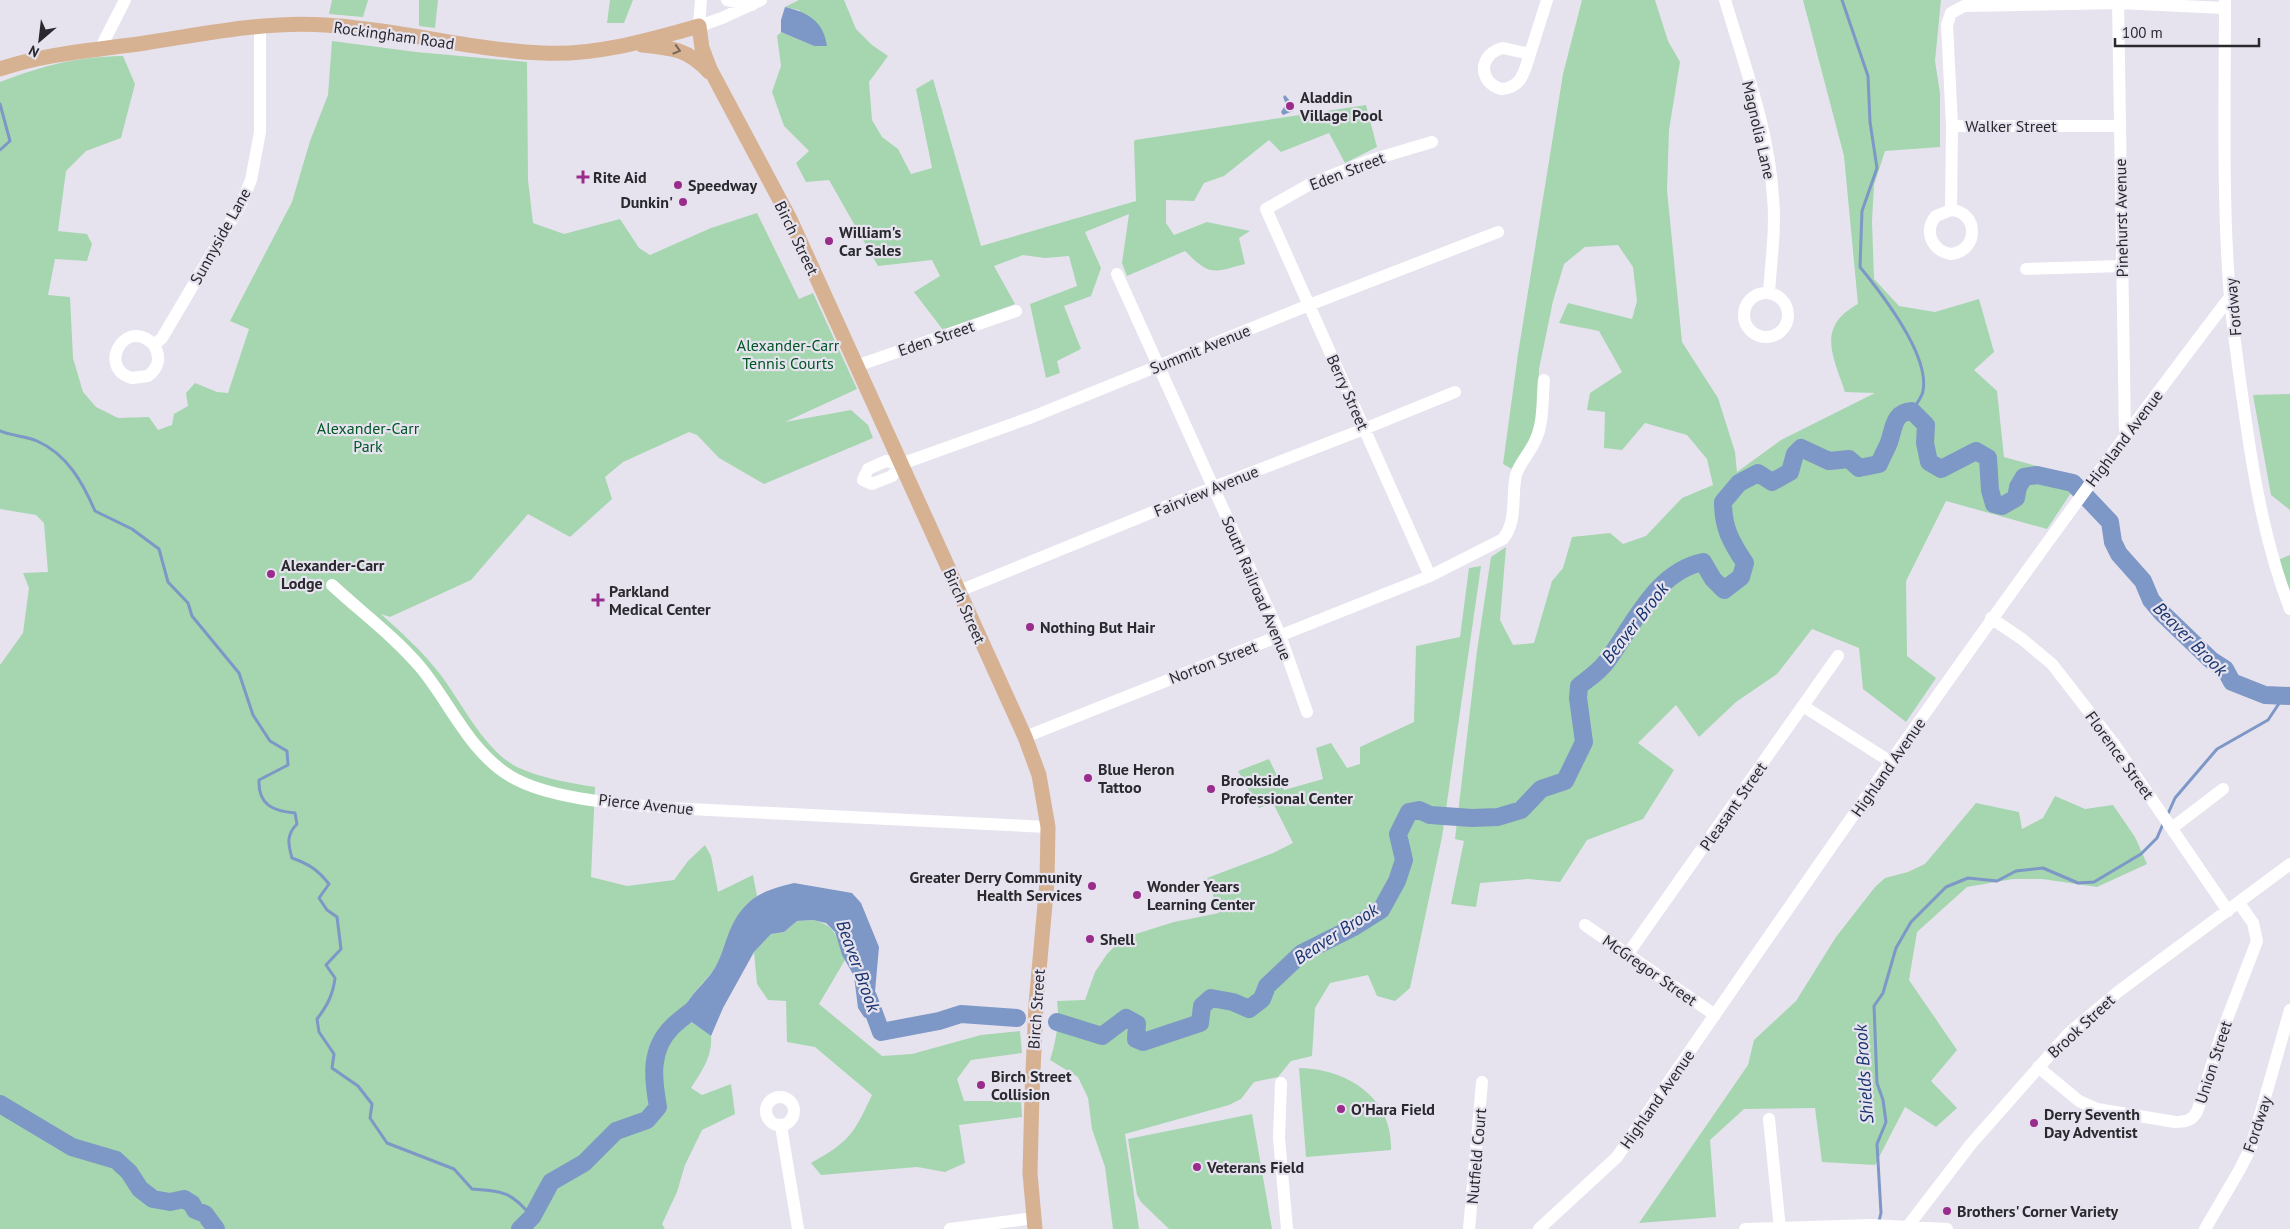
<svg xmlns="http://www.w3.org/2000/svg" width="2290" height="1229" viewBox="0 0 2290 1229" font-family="'PT Sans',sans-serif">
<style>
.green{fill:#a5d6af}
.water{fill:#7d97c6}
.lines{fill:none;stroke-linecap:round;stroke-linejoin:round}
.stream{stroke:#7d97c6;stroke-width:3}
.river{stroke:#7d97c6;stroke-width:18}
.minor{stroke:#fff;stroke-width:12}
.major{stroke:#d7b292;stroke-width:15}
.oneway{stroke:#78675b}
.poi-dot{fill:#9a2c8c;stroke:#e6e3ef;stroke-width:2}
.labels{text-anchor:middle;stroke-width:4.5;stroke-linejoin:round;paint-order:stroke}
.street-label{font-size:16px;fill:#2a292e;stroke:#e6e3ef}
.poi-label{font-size:16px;font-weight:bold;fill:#2a292e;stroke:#e6e3ef;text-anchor:start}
.park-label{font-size:16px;fill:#015626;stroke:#e6e3ef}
.water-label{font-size:18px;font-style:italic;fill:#16336d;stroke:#e6e3ef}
</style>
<rect width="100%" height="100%" fill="#e6e3ef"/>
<path class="green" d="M332 0H368L363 17 329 14Z
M419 0H438L435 28 419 26Z
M610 0H633L624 23H607Z
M799 0H844L856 29 872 45 888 56 869 82 872 120 882 137 898 149 911 174 932 168 916 89 933 79 981 246 1136 201 1134 142 1135 140 1366 105 1377 147 1345 163 1329 133 1281 152 1269 140 1224 176 1204 183 1194 201 1166 200V223L1174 235 1207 222 1250 231 1239 238 1245 264C1212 273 1210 276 1185 251L1127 276 1122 263 1129 214 1085 232 1101 268 1091 296 1064 306 1081 349 1057 361 1060 373 1046 378 1030 304 1077 286 1069 256 1045 258 1023 255 994 266 1015 304 943 330 914 292 940 276 932 260 878 266 829 180 806 182 796 163 809 151 784 126 772 92 781 66 777 36 781 32 814 46 827 45 799 10 785 7Z
M1582 0H1655L1668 41 1680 62 1669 130 1667 190 1682 342 1718 398 1735 452 1737 472 1781 440 1875 393 1845 392C1833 356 1816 327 1858 304L1844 156 1803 0H1941L1935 61 1940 93V147L1885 151 1874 185 1872 221 1874 279 1899 306 1935 312 1979 299 1994 352 1974 370 1997 391 2004 457 2081 478 2047 529 1946 501 1906 581 1907 656 1936 678 1906 722 1863 689 1859 648 1812 629 1777 674 1736 702 1699 737 1676 705 1638 743 1674 770 1643 819 1587 840 1560 882 1528 879 1480 883 1476 907 1451 904 1464 841 1455 839 1477 651 1491 557 1506 547 1500 620 1513 645 1534 643 1552 581 1563 568 1572 537 1610 533 1623 544 1646 536 1682 498 1713 485 1707 459 1687 435 1645 423 1622 450 1604 448 1605 412 1587 410 1590 393 1622 372 1599 331 1559 323 1568 303 1632 319 1637 301 1633 267 1618 245 1585 247 1564 264 1553 301 1539 369 1537 427 1512 469 1503 464 1518 354 1563 74Z
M332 41 416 52 527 62 528 180 533 223 564 234 620 219 639 248 650 255 711 228 757 213 799 299 813 293 857 389 785 422 851 410 868 425 873 438 764 484 719 458 697 435 689 432 623 462 605 477 612 499 570 537 528 514 471 580 390 617 381 614C402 633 423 652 440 674 462 703 484 750 517 767 540 778 570 783 595 787L591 877 627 886 674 880 688 861 705 845 711 856 718 892 753 875 757 896C730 912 731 944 715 968 704 984 687 996 682 1015L711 1036C713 1056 701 1072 691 1088L702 1095 731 1084 735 1114 702 1130 685 1165 677 1192 662 1224 665 1229H0V665L23 633 29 588 23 573 48 572 44 523 36 515 0 509V82C45 65 75 57 123 56L135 84 121 138 86 151 66 171 58 231 87 234 92 244 87 261 55 259 48 295 70 297 73 358 83 392 96 407 118 418 149 417 158 430 172 425 174 414 188 406 186 393 195 383 217 392 228 393 249 329 230 321 292 202 310 141 328 95Z
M2290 394V510L2271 495 2253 395Z
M2290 555V591L2278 560Z
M1481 566 1442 837 1410 988 1395 1001 1377 996 1368 975 1330 983 1315 1008 1312 1056 1291 1061 1278 1077 1254 1082 1241 1099 1229 1105 1125 1134 1139 1229H1113L1105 1167 1092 1129 1088 1098 1078 1077 1050 1060C1056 1041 1060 1021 1057 1001L1085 1000 1095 972 1107 954 1123 938 1174 922 1219 913 1207 878 1273 853 1293 843 1273 803 1259 808 1238 771 1269 759 1284 790 1323 779 1316 748 1331 743 1347 768 1360 764V747L1414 722 1416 646 1460 637 1469 568Z
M2055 796 2085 809 2113 805 2135 837 2147 864 2097 887 2042 879H2013L1967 887 1917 932 1909 980 1957 1050 1931 1081 1957 1108 1936 1127 1905 1107 1875 1165 1822 1162 1815 1108 1744 1109 1710 1140 1716 1217 1639 1223 1748 1065 1754 1040 1796 1001 1836 937 1875 887 1885 878 1908 872 1925 864 1976 803 2019 812 2022 829 2043 818Z
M813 920C841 927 834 939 845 960L819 1004 882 1056 912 1054 981 1035 1020 1031 1022 1053 971 1060 957 1079 964 1101H1021L1022 1117 959 1125 965 1163 945 1172 917 1167 821 1175 811 1163C850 1141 853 1135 872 1095L815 1047 787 1042 786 1001 768 1000 757 984 754 952 771 934 784 932 797 921Z
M1299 1068C1347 1069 1393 1097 1391 1150L1306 1157Z
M1252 1114 1272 1229H1169L1141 1202 1137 1195 1128 1139Z"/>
<path class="water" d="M785 7C808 12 824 22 827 46H814L781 32V20Z
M1285 95 1295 107 1293 111 1283 115 1281 112 1286 104 1283 97Z
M794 883 852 893 861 903 879 947 874 1003 879 1018 872 1021 864 1017 858 1008 854 976 842 955 835 932 826 923 813 920 797 921 784 932 771 934 754 952 723 1008 711 1036 682 1015C687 995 706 984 716 966 722 955 725 942 730 930 744 898 761 891 794 883Z"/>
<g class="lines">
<path class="stream" d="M1842 0 1868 76 1870 122 1877 168 1862 211 1860 267C1882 294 1930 355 1923 391 1922 398 1915 405 1912 411
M0 104 10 141 0 150
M0 431C12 436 26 436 37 441 67 454 83 483 95 511L132 529 159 549 168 582 188 603 192 616 239 673 253 715 270 741 287 751 288 765 259 780C258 805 273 811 295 813L297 824C286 835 288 844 292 858 309 864 318 870 329 884L319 898 327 910 337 917 341 949 326 965 335 978C333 995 327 1006 317 1019L319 1032 334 1054 332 1068 358 1086 372 1104 370 1118 387 1143 454 1169 472 1189C503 1191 512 1192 532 1217
M2167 816 2175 798 2217 749 2268 720 2284 696
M1879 1221 1881 1213 1877 1144 1886 1122 1883 1100 1877 1083 1874 1006 1883 993 1896 948 1911 922 1946 887 1968 878 1997 881 2016 871 2043 868 2078 883 2094 882 2141 854 2157 838 2163 824"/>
<path class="river" d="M868 997 881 1032 939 1021 961 1014 1017 1018
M1057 1022 1102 1036 1126 1018 1137 1024 1136 1039 1143 1042 1200 1023 1202 1006 1211 998 1233 1002 1249 1009 1262 999 1267 986 1302 953 1354 927 1381 910 1397 881 1404 860 1398 834 1409 812 1419 810 1430 815 1472 818 1498 817 1521 810 1541 789 1565 781 1584 742 1578 698 1579 686C1588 679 1600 671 1607 661 1634 625 1655 572 1703 562L1713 579 1724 590 1741 577 1745 563C1731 542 1723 528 1723 502L1739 483 1758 473 1772 482 1790 472 1795 454 1801 448 1829 461 1849 459 1859 468 1879 464C1882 457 1885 451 1888 445 1894 431 1892 412 1912 411L1926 425 1925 443 1929 462 1941 469 1976 451 1988 458 1990 490 1994 504 2002 506 2016 498 2018 487 2024 477 2037 475 2073 483 2110 522 2113 542 2119 554 2143 581 2151 600 2162 613 2211 660 2225 669 2232 682 2265 695 2290 696
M0 1104 72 1147 116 1160 129 1172 140 1189 153 1199 170 1202 184 1199 192 1204 195 1210 205 1214 216 1229
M520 1229 532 1217 551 1182 584 1163 616 1131 647 1120 658 1107C653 1079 649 1050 672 1027 681 1018 693 1010 703 1002"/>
<path class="minor" d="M701 0 699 26 722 18 761 0
M727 0 752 5
M1725 0C1744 64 1769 130 1773 197 1776 229 1771 261 1769 293
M2118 0 2125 435
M2225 0C2225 99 2222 199 2230 298 2234 339 2240 381 2246 422 2255 486 2267 549 2290 609
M1503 48 1530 54C1524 72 1522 88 1501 89 1478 82 1478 54 1503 48Z
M100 49 125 0
M1530 54 1547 0
M2120 126H1952L1947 25 1951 13 1964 6 2118 3 2225 8
M1951 210C1979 212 1979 251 1951 254 1932 251 1923 231 1936 216L1951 210 1952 126
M2026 269 2122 266
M1117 274 1280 635 1307 712
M1744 315a22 22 0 1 1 44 0a22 22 0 1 1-44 0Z
M154 345C161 357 159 368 148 376L132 378C96 368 126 315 154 345L162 338 241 204 251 180 260 132V26
M856 366 1016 311
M886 461 901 464 892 476 872 484 863 480 868 469Z
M901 464 1032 417 1309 305 1498 232
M1430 576 1266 209 1312 183 1368 161 1432 142
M332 585C361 612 395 637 421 668 450 703 469 751 510 776 550 800 623 804 670 808L1048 827
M959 591 1214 487 1364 429 1455 392
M1991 618 2022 639 2052 664 2114 744 2228 911
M1803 706 1891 762
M1025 737 1430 576 1503 539C1518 520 1511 496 1516 475 1519 463 1530 453 1535 441 1544 423 1542 400 1544 380
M2172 828 2223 789
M1585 925 1715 1015
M1627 955 1838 656
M2038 1067 2079 1101 2097 1109 2175 1122C2186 1122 2194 1120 2198 1109L2222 1032 2257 941 2253 923 2239 903
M1281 1083 1279 1138 1287 1229
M766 1111a14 14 0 1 1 28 0a14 14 0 1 1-28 0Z
M1769 1119 1780 1229
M781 1126 798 1229
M1908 1226 1971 1144 2069 1033 2119 991 2290 864
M950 1229 1034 1218
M1469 1229 1482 1082
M1539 1229 1617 1157C1816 867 2016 577 2230 297
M1745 1229 1870 1225 1947 1229
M2205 1229 2240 1169 2251 1147 2290 1010"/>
<path class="major" d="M642 45C672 48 688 49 709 72
M0 69C47 53 96 50 145 43 205 34 264 21 325 25 399 29 469 50 543 53 595 56 649 40 699 26L702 48 710 69 790 219 1025 737 1039 775 1048 827 1047 882 1036 1004 1032 1094 1030 1173 1035 1229"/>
</g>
<defs><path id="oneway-chevron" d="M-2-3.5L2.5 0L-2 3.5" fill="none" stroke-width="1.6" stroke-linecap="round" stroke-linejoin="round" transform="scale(1.25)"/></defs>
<use class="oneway" href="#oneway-chevron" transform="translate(677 50) rotate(16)"/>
<g class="poi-dot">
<circle cx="1290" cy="106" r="5"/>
<path d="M580.5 169.5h5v5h5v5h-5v5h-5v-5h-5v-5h5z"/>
<circle cx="678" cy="185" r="5"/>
<circle cx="683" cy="202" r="5"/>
<circle cx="829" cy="241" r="5"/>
<circle cx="271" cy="574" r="5"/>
<path d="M595.5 592.5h5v5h5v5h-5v5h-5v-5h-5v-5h5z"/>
<circle cx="1030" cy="627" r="5"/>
<circle cx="1088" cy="778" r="5"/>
<circle cx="1211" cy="789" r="5"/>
<circle cx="1092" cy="886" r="5"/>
<circle cx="1137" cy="895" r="5"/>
<circle cx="1090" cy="939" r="5"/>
<circle cx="981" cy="1085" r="5"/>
<circle cx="1341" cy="1109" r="5"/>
<circle cx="2034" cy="1123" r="5"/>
<circle cx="1197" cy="1167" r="5"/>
<circle cx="1947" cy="1211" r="5"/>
</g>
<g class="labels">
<g class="street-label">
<text transform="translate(394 35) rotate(8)" y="6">Rockingham Road</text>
<text x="2011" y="132">Walker Street</text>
<text transform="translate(1759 130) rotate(77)" y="6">Magnolia Lane</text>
<text transform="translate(1347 171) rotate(-21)" y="6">Eden Street</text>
<text transform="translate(2121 218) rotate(-91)" y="6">Pinehurst Avenue</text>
<text transform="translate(220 236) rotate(-61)" y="6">Sunnyside Lane</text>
<text transform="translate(797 238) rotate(64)" y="6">Birch Street</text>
<text transform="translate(2233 307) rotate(-95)" y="6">Fordway</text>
<text transform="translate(936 338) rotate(-19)" y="6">Eden Street</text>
<text transform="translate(1200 349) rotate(-22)" y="6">Summit Avenue</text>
<text transform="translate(1348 392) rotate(66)" y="6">Berry Street</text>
<text transform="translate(2124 438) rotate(-53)" y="6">Highland Avenue</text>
<text transform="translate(1206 491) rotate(-22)" y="6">Fairview Avenue</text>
<text transform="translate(1257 588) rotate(67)" y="6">South Railroad Avenue</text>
<text transform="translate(965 606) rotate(66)" y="6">Birch Street</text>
<text transform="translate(1213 662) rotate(-21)" y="6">Norton Street</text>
<text transform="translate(2120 755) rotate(54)" y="6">Florence Street</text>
<text transform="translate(1888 767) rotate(-55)" y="6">Highland Avenue</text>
<text transform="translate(646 804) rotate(6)" y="6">Pierce Avenue</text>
<text transform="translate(1733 806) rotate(-55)" y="6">Pleasant Street</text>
<text transform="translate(1650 970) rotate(35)" y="6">McGregor Street</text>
<text transform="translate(1036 1009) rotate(-86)" y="6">Birch Street</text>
<text transform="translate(2081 1026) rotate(-43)" y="6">Brook Street</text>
<text transform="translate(2213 1062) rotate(-72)" y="6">Union Street</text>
<text transform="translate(1657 1099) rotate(-55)" y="6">Highland Avenue</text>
<text transform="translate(2257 1124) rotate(-71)" y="6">Fordway</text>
<text transform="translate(1476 1156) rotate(-85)" y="6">Nutfield Court</text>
</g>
<g class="poi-label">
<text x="1300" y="103">Aladdin<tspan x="1300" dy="18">Village Pool</tspan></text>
<text x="593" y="183">Rite Aid</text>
<text x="688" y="191">Speedway</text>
<text x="673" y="208" text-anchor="end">Dunkin'</text>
<text x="839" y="238">William's<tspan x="839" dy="18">Car Sales</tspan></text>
<text x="281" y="571">Alexander-Carr<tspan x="281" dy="18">Lodge</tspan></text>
<text x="609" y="597">Parkland<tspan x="609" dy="18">Medical Center</tspan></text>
<text x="1040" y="633">Nothing But Hair</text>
<text x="1098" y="775">Blue Heron<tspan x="1098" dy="18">Tattoo</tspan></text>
<text x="1221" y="786">Brookside<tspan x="1221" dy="18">Professional Center</tspan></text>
<text x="1082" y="883" text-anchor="end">Greater Derry Community<tspan x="1082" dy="18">Health Services</tspan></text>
<text x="1147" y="892">Wonder Years<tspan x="1147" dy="18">Learning Center</tspan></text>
<text x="1100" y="945">Shell</text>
<text x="991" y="1082">Birch Street<tspan x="991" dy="18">Collision</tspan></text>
<text x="1351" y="1115">O'Hara Field</text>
<text x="2044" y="1120">Derry Seventh<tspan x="2044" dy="18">Day Adventist</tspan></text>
<text x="1207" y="1173">Veterans Field</text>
<text x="1957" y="1217">Brothers' Corner Variety</text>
</g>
<g class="park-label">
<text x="788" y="351">Alexander-Carr<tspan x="788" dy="18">Tennis Courts</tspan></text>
<text x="368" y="434">Alexander-Carr<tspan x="368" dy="18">Park</tspan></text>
</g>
<g class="water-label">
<text transform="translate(1635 623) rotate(-52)" y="6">Beaver Brook</text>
<text transform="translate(2190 639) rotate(45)" y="6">Beaver Brook</text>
<text transform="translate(1336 934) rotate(-33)" y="6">Beaver Brook</text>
<text transform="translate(858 966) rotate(70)" y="6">Beaver Brook</text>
<text transform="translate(1864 1074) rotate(-94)" y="6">Shields Brook</text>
</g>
</g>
<g transform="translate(40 40) rotate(208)" stroke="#e6e3ef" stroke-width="4" paint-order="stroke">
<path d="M0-4L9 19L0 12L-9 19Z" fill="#2a292e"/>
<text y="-8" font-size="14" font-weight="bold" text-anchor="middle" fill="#2a292e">N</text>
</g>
<path d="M2115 38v8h144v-8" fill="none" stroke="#2a292e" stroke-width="2.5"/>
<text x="2122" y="38" font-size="15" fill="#2a292e" stroke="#e6e3ef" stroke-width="4" paint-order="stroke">100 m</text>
</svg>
